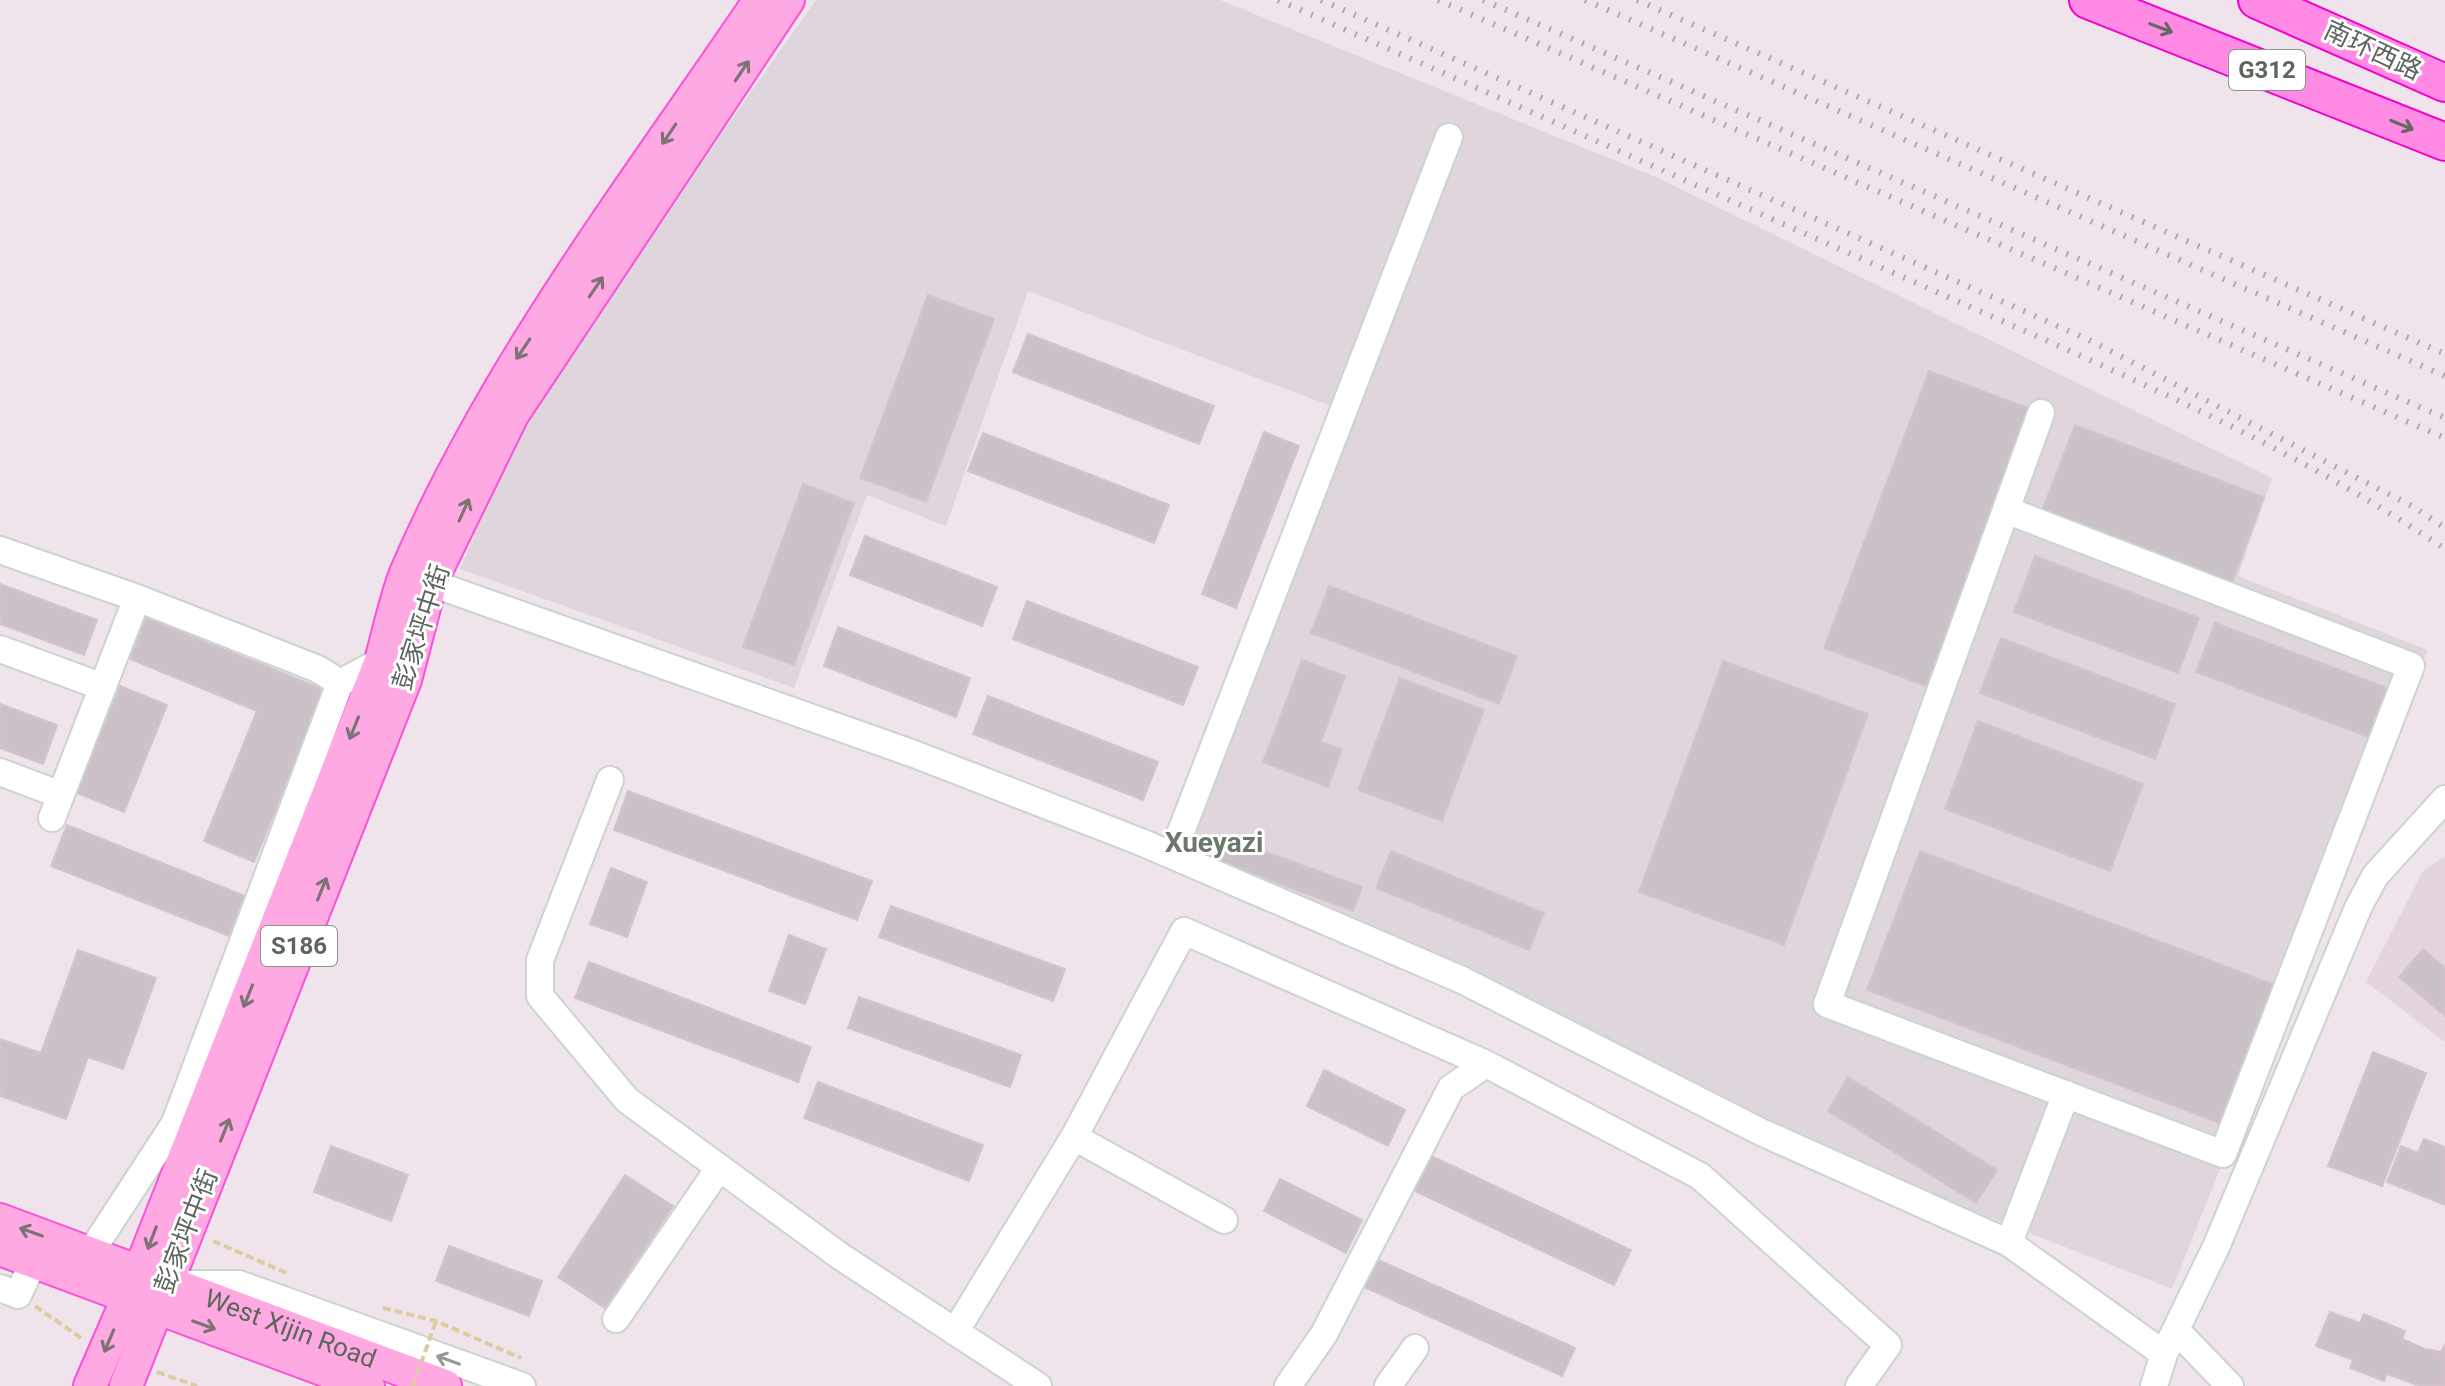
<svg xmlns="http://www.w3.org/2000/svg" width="2445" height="1386" viewBox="0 0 2445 1386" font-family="Roboto,'Noto Sans SC',sans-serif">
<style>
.industrial{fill:#ded6dc}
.education{fill:#e2d5df}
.building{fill:#cbc1c9;stroke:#d5c2d1;stroke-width:2}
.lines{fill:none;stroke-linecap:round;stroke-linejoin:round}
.minor-casing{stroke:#ccd4ce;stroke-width:30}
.major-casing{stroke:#fb51d8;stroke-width:36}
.highway-casing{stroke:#f300c9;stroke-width:40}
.path{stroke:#dccda1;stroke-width:4;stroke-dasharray:8 4;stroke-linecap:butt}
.minor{stroke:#fff;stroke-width:26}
.major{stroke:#ffa9e3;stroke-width:32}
.highway{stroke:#ff8be4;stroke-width:36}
.rail{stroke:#aaadaa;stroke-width:6;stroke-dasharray:2 10;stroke-linecap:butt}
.path-bridge{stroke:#dccda1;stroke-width:4;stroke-dasharray:8 4;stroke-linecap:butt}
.oneway{stroke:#646863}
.oneway2{stroke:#7d7377}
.oneway3{stroke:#959c95}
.labels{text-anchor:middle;stroke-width:6;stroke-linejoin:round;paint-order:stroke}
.shield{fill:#fff;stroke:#8d948d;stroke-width:2}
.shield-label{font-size:24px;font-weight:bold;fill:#5c665c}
.street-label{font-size:26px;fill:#5c665c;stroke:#fff}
.neighbourhood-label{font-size:28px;font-weight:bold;fill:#6d786d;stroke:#fff}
</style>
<rect width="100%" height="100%" fill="#efe4ec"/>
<path class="industrial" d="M816 0H1220L1658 178 2272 478 2238 576 2428 650 2172 1289 1798 1142 1501 983 1186 856 1352 414 1028 291 946 526 867 495 794 688 460 569 531 403Z"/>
<path class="education" d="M2445 856V1042L2366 982 2423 871Z"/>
<path class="building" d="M928 295 994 319 926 502 860 478Z
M1028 334 1214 406 1199 444 1013 372Z
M1929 371 2036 411 1931 688 1824 648Z
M2075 425 2264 497 2232 583 2042 511Z
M1264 432 1299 446 1236 608 1202 594Z
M983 433 1169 505 1154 543 968 471Z
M803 484 854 503 794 665 743 647Z
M865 536 997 587 982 626 850 575Z
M2035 556 2199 618 2178 673 2014 612Z
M0 584 97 620 84 655 0 624Z
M1329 586 1517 656 1499 704 1311 633Z
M1027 601 1198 667 1183 705 1013 639Z
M146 618 325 690 254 862 204 841 257 711 130 659Z
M2215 623 2393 690 2374 739 2196 672Z
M838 627 970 678 956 717 824 666Z
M2001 638 2175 704 2155 759 1980 693Z
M1302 660 1345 676 1321 742 1342 749 1328 787 1263 762Z
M1723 661 1868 714 1784 945 1639 892Z
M1400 678 1484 710 1442 821 1358 790Z
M120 686 167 705 124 812 77 793Z
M988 696 1158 762 1143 800 973 734Z
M0 704 57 725 43 764 0 748Z
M1978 721 2143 784 2110 871 1945 809Z
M628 791 872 881 857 920 614 830Z
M67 825 245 896 229 936 51 866Z
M1228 838 1362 887 1353 911 1219 861Z
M1391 851 1544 913 1529 950 1376 888Z
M1920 851 2278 986 2225 1125 1867 990Z
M611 868 647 882 627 937 590 924Z
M891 906 1065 969 1053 1001 879 937Z
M789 935 826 949 805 1004 769 991Z
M2423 949 2445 968V1016L2399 977Z
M78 950 156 978 123 1069 88 1057 66 1119 0 1096V1039L41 1053Z
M589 962 811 1047 798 1082 575 998Z
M859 997 1021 1055 1010 1087 848 1028Z
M2373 1052 2426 1073 2382 1186 2328 1166Z
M1324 1070 1405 1110 1388 1146 1307 1106Z
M1848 1077 1997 1170 1976 1203 1828 1111Z
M818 1082 983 1145 969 1181 804 1118Z
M2424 1139 2445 1147V1205L2387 1182 2401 1146 2418 1153Z
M331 1146 408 1175 391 1221 314 1192Z
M1429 1155 1631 1250 1614 1285 1413 1190Z
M625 1175 673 1206 605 1308 558 1277Z
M1280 1179 1362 1220 1346 1253 1264 1211Z
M449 1246 542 1281 529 1316 436 1281Z
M1376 1259 1575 1348 1562 1376 1364 1287Z
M2330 1312 2360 1323 2364 1314 2405 1331 2402 1339 2425 1349 2441 1352 2445 1344V1386H2420L2387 1374 2384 1381 2350 1368 2353 1360 2316 1346Z"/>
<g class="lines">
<g class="minor-casing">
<path id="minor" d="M2006 510 2411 666 2223 1154 1827 1004 2041 413
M0 550 137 598 318 669 340 683
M414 577 914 754 1141 842 1462 980 1761 1132 2009 1243 2164 1354 2216 1247 2358 908 2375 876 2445 799
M0 649 103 687
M0 772 61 795
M610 780 540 960V996L627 1100 840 1256 1038 1386
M52 818 137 598
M1172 855 1449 137
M1074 1137 1224 1220
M2009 1243 2066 1094
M81 1267 175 1123 340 683 381 661
M183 1284H239L522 1386
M0 1288 18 1295 34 1261
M616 1319 719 1168
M2176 1330 2230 1386
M955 1332 1074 1137 1184 931 1486 1064 1700 1176 1888 1345 1859 1386
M1288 1386 1324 1334 1451 1088 1486 1064
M1388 1386 1415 1348
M2154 1386 2164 1354"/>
</g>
<g class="major-casing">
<g id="major">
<path id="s1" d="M0 1220 445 1386"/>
<path d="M0 1249 368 1386"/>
<path d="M90 1386 139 1273 381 661C389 633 395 601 406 573 495 366 634 186 760 0"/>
<path d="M126 1386 405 680 431 581 512 415 788 0"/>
</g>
</g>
<g class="highway-casing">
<path id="highway" d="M2088 0 2445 142
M2257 0 2445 83"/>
</g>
<path class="path" d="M213 1241 289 1274
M35 1306 84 1340
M383 1308 436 1321 521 1358
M157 1372 197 1386"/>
<use href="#minor" class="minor"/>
<use href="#major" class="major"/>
<use href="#highway" class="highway"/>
<path class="rail" d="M1278 0C1496 96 1713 193 1930 289 2105 367 2287 442 2445 549
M1321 0 2087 339 2412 506 2445 528
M1438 0 2445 438
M1483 0 2445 418
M1585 0 2445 376
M1637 0 2445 354"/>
<path class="path-bridge" d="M413 1386 436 1321"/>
</g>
<defs><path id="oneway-shaft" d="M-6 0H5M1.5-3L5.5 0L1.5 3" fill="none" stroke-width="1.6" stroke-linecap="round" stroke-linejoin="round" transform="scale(2)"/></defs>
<g class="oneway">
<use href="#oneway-shaft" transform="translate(2161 28) rotate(21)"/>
<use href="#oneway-shaft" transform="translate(2402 125) rotate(22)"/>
</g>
<g class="oneway2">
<use href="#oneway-shaft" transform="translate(742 71) rotate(-56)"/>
<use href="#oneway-shaft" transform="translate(669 134) rotate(124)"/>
<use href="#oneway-shaft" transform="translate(596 287) rotate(-56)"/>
<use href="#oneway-shaft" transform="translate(523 349) rotate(124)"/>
<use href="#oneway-shaft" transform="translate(464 510) rotate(-66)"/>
<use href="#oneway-shaft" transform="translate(354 728) rotate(112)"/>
<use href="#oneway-shaft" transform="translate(322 889) rotate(-68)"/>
<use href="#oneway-shaft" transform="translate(248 996) rotate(112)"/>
<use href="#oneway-shaft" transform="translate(225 1130) rotate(-68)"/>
<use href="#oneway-shaft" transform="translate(31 1232) rotate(-160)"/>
<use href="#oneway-shaft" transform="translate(152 1238) rotate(111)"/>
<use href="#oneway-shaft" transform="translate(204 1325) rotate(20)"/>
<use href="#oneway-shaft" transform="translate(109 1341) rotate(113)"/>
</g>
<use class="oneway3" href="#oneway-shaft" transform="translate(448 1360) rotate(-160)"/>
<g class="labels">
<g class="shield">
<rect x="2229" y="50" width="76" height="40" rx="6"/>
<rect x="261" y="926" width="76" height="40" rx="6"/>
</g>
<g class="shield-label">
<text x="2267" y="78">G312</text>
<text x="299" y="954">S186</text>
</g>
<g class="street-label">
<text transform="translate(2373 50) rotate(25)" y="9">南环西路</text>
<text transform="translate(421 627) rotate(-72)" y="9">彭家坪中街</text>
<text transform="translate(186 1231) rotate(-69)" y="9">彭家坪中街</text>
<text dy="9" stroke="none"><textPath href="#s1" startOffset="310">West Xijin Road</textPath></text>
</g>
<g class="neighbourhood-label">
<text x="1214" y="852">Xueyazi</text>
</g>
</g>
</svg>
